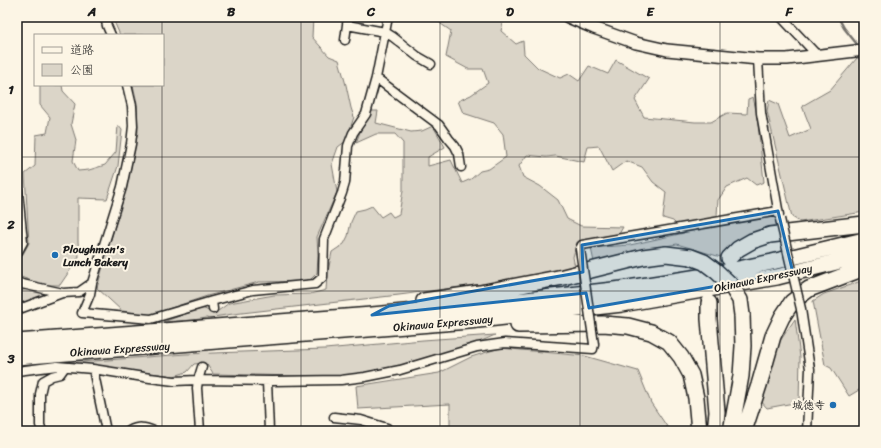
<svg xmlns="http://www.w3.org/2000/svg" width="881" height="448" viewBox="0 0 881 448" font-family="Sriracha,'Klee One',sans-serif">
<style>
.green{fill:#dbd5c8;stroke:#7c7872}
.lines{fill:none;stroke-linecap:round;stroke-linejoin:round}
.stream{stroke:#75726c;stroke-width:2.5}
.street-tunnel{stroke:#dad4c7;stroke-width:8;stroke-dasharray:8 4;stroke-linecap:butt}
.street-casing{stroke:#1c1c1c;stroke-width:11}
.secondary-casing{stroke:#1c1c1c;stroke-width:14}
.highway-casing{stroke:#1c1c1c;stroke-width:18}
.street{stroke:#fcf5e5;stroke-width:8}
.secondary{stroke:#fcf5e5;stroke-width:11}
.highway{stroke:#fcf5e5;stroke-width:15}
.street-bridge-casing{stroke:#1c1c1c;stroke-width:11;stroke-linecap:butt}
.highway-bridge-casing{stroke:#1c1c1c;stroke-width:18;stroke-linecap:butt}
.street-bridge{stroke:#fcf5e5;stroke-width:8}
.highway-bridge{stroke:#fcf5e5;stroke-width:15}
.marked{fill:#1f6fb2;fill-opacity:0.2;stroke:#1f6fb2;stroke-width:3;stroke-linejoin:round}
.grid{fill:none;stroke:#1c1c1c;stroke-width:1;stroke-opacity:0.55}
.poi-dot{fill:#1f6fb2;stroke:#fcf5e5;stroke-width:1.5}
.labels{text-anchor:middle;stroke-width:4;stroke-linejoin:round;paint-order:stroke}
.poi-label{font-size:11px;font-weight:bold;fill:#1c1c1c;stroke:#fcf5e5;text-anchor:start}
.street-label{font-size:11px;fill:#1c1c1c;stroke:#fcf5e5}
.neatline{fill:none;stroke:#1c1c1c;stroke-width:1.5}
.grid-label{font-size:13px;text-anchor:middle;font-weight:bold;fill:#1c1c1c}
</style>
<rect width="100%" height="100%" fill="#fcf5e5"/>
<filter id="ink" filterUnits="userSpaceOnUse"><feTurbulence type="fractalNoise" baseFrequency=".025" numOctaves="2"/><feDisplacementMap in="SourceGraphic" scale="8" xChannelSelector="R" yChannelSelector="G"/><feConvolveMatrix kernelMatrix="1 2 1 2 8 2 1 2 1" color-interpolation-filters="sRGB"/></filter>
<g filter="url(#ink)">
<path class="green" d="M112 17H313L312 37 329 56 339 60 346 85 351 108 354 117 346 141 338 147 332 164 337 192 317 237 318 255 317 273 309 281 259 282 207 296 150 315 122 311 97 288 107 252 127 186 138 132 137 103 133 85H163V35H120Z
M436 17H504L501 31 516 44 523 41 524 54 538 68 560 78 569 74 579 81 589 66 608 74 616 60 649 79 635 100 644 117 695 122H711L727 113 747 114 748 99 753 97 757 115 764 182 756 185 747 178 727 187 718 200 717 215 723 223 775 217 777 226 749 236 724 258 677 244 637 251 594 262 591 248 630 245 684 233 673 221 663 218 666 192 653 182 642 167 626 161 612 171 599 146 588 147 584 162 556 156 546 157 527 155 519 166 523 177 540 186 558 200 567 219 581 226 623 227 619 234 577 242 573 257 575 267 498 282 399 295 233 314 193 320 163 322 202 308 209 311H218L229 303 274 295 310 294 326 290 327 276 332 252 344 244 348 236 351 222 356 211 365 209 372 206 381 217 389 212 393 217 399 214 403 190V143L395 134H376L356 143 361 129 372 111H378L376 123 411 132 422 131 433 126 445 147 428 157V166L451 160 462 183 471 179 480 171 489 169 506 157 503 134 494 123 463 113 458 101 471 95 488 83 483 69H468L446 57 451 31 441 24Z
M857 58 864 59V212L800 222 792 217 767 111 769 100 778 104 790 138 811 129 802 106 830 90Z
M40 85H62L63 91 75 104 71 124 76 140 73 161 78 171 89 170 105 165 116 152 118 125 122 130 118 166 107 199 78 198V241L79 257 60 285H43L21 277 18 263 29 243 25 174 35 166 36 135 47 133 50 117 40 105Z
M864 280V387L849 396 831 368 825 365 813 301 824 294Z
M30 288 46 292 45 297 17 306V292Z
M795 319 800 357 799 402 767 408 759 399 780 341Z
M495 335 475 344 398 367 341 377 213 374 206 363 194 364 187 372 174 376 68 363 186 354 325 349 423 340Z
M500 348 585 356 638 371 651 403 670 431H450V404L358 409 356 386 439 373 471 357Z"/>
<g class="lines">
<path class="stream" d="M838 17 844 28 860 48"/>
<path class="street-tunnel" d="M202 367 213 309"/>
<g class="street-casing">
<path id="street" d="M105 17 107 26 111 35
M781 17 818 56
M347 25 385 32 393 37 417 56 431 64
M345 40 348 17
M758 59 761 113 779 215
M376 78 439 125 449 139 455 146 459 154 461 167
M127 85 132 106 133 126 131 144 122 187 92 283 90 294 82 313 151 319 212 301 213 309
M17 182 23 242 17 253
M580 249 582 245 778 211
M17 282 22 284 63 293 79 292 92 283
M212 301 253 290 315 284 323 277 324 239 342 193 345 183 348 146 353 133 366 114 376 78 388 17
M17 309 22 308 62 293
M801 309 810 369 807 431
M93 369 106 431
M17 371 57 366 93 369 150 378 174 381 198 380 272 381 341 380 365 377 400 370 477 347 505 343 593 349 594 344
M267 381 269 431
M334 417 361 420 387 428 389 431
M42 431 40 425V394L43 381 52 376 60 374 65 367
M129 431C138 426 145 427 154 431
M200 431 197 388 198 380 202 367"/>
</g>
<g class="secondary-casing">
<path id="secondary" d="M568 17 594 28 636 43 667 50 758 59H787L864 50"/>
</g>
<g class="highway-casing">
<path id="highway" d="M729 258 738 249 752 241 770 235 864 224
M424 301 480 293 563 277 643 257 666 254 691 257
M709 303V319L717 412 715 431
M518 325 603 324 628 326 651 332 669 342 681 357 691 375 696 398 699 431
M17 342 372 315 481 305 622 289 705 276 772 262 864 240
M17 357 469 321 622 304 777 277 864 255
M731 431 741 376 743 346 742 315
M744 431 759 385 773 336 782 317 792 302 809 289 864 268"/>
</g>
<use href="#street" class="street"/>
<use href="#secondary" class="secondary"/>
<use href="#highway" class="highway"/>
<g class="street-bridge-casing">
<path id="street-bridge" d="M780 219 801 309
M580 249 594 344"/>
</g>
<g class="highway-bridge-casing">
<path id="highway-bridge" d="M691 257 704 262 716 271 730 284 740 300 742 315"/>
</g>
<use href="#street-bridge" class="street-bridge"/>
<use href="#highway-bridge" class="highway-bridge"/>
</g>
</g>
<path class="marked" d="M778 211 793 273 589 308 586 293 372 315 389 306 583 272 582 245Z"/>
<path class="grid" d="M162 17V35M301 17V431M440 17V431M580 17V431M720 17V431M162 85V431M17 157H864M17 291H864"/>
<g class="poi-dot">
<circle cx="55" cy="255" r="4"/>
<circle cx="833" cy="405" r="4"/>
</g>
<g class="labels">
<g class="poi-label">
<text x="63" y="253">Ploughman's<tspan x="63" dy="13">Lunch Bakery</tspan></text>
<text x="825" y="409" text-anchor="end">城徳寺</text>
</g>
<g class="street-label">
<text transform="translate(763 278) rotate(-12)" y="4">Okinawa Expressway</text>
<text transform="translate(443 323) rotate(-5)" y="4">Okinawa Expressway</text>
<text transform="translate(120 349) rotate(-4)" y="4">Okinawa Expressway</text>
</g>
</g>
<rect width="881" height="448" fill="none" stroke="#fcf5e5" stroke-width="44"/>
<rect x="34" y="34" width="130" height="52" fill="#fcf5e5" stroke="#a29e95"/>
<rect x="42" y="47" width="20" height="6" fill="#fcf5e5" stroke="#a29e95"/>
<text x="70" y="54" font-size="12" fill="#1c1c1c">道路</text>
<rect x="42" y="64" width="20" height="12" fill="#dbd5c8" stroke="#a29e95"/>
<text x="70" y="74" font-size="12" fill="#1c1c1c">公園</text>
<rect x="22" y="22" width="837" height="404" class="neatline"/>
<g class="grid-label">
<text x="92" y="16">A</text>
<text x="231" y="16">B</text>
<text x="371" y="16">C</text>
<text x="510" y="16">D</text>
<text x="650" y="16">E</text>
<text x="789" y="16">F</text>
<text x="11" y="94">1</text>
<text x="11" y="229">2</text>
<text x="11" y="363">3</text>
</g>
</svg>
